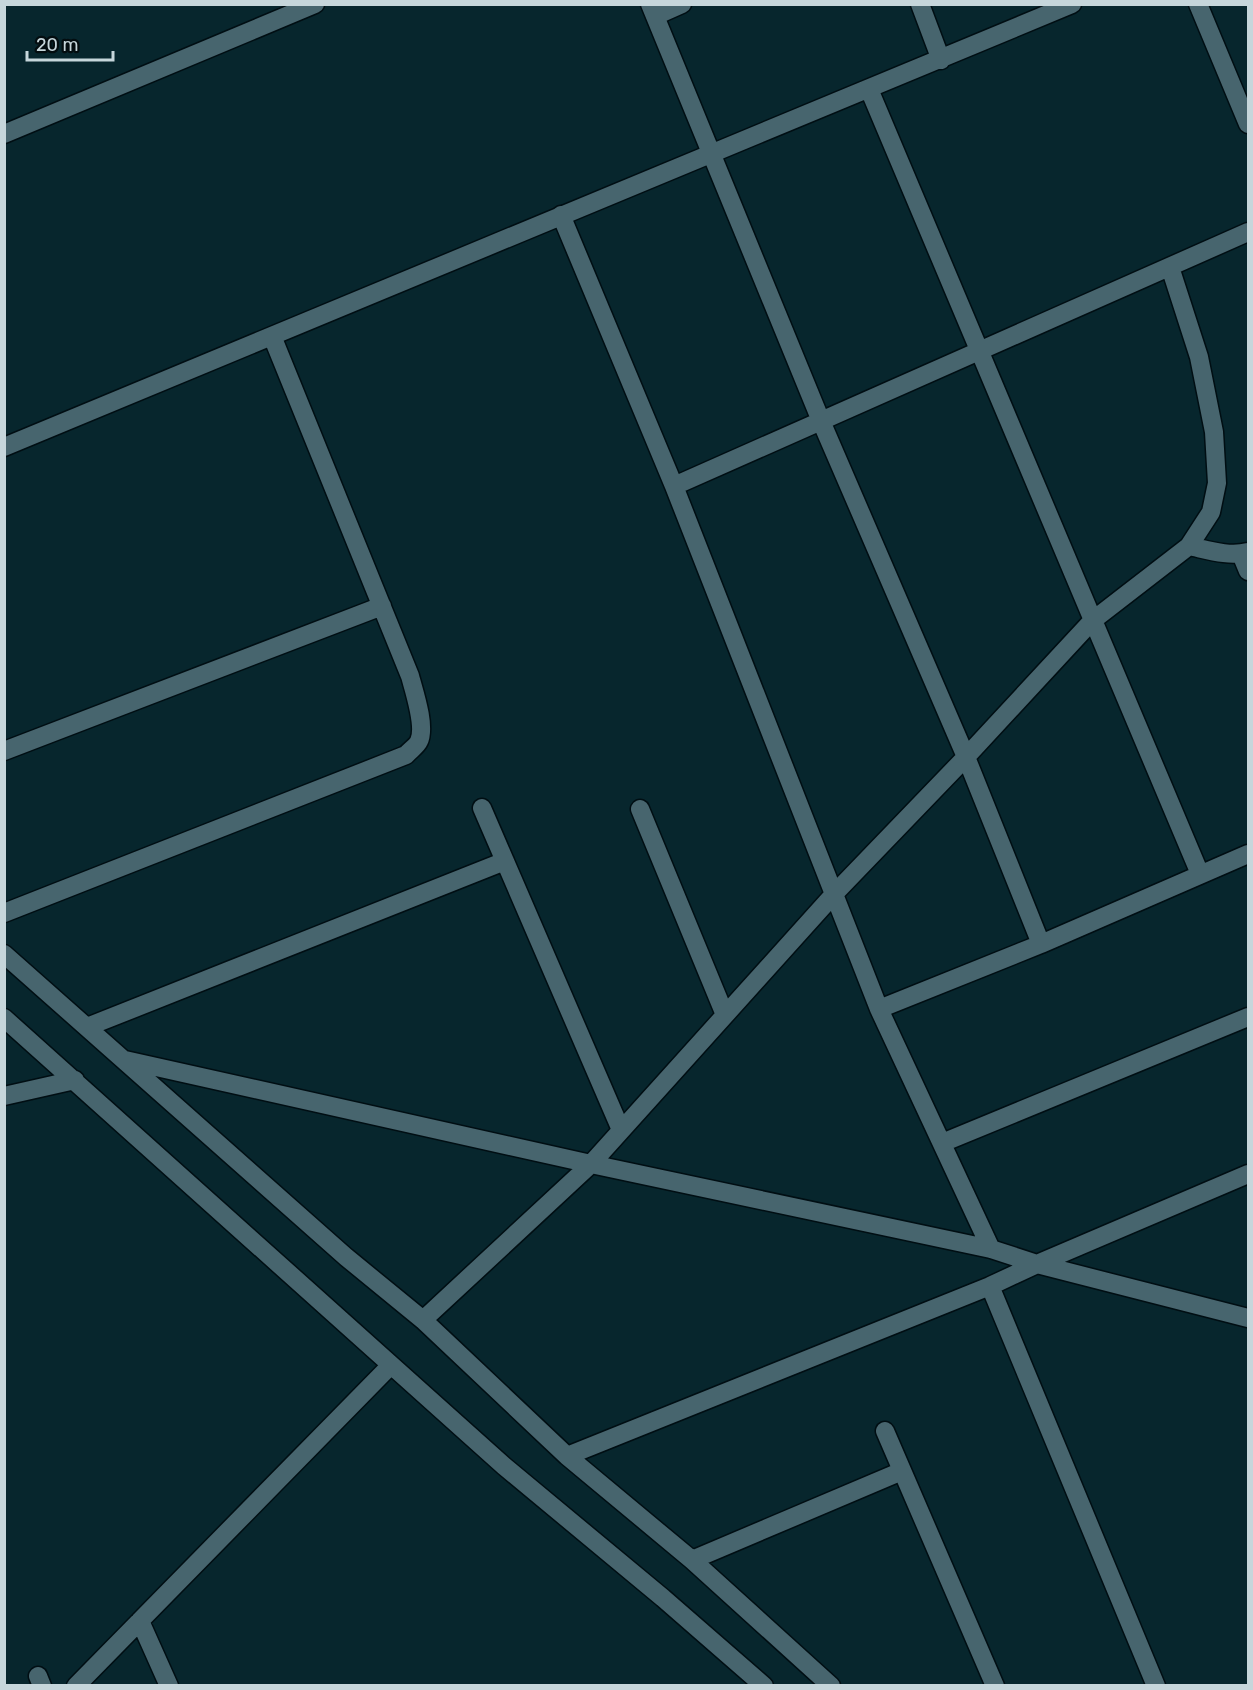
<svg xmlns="http://www.w3.org/2000/svg" width="1253" height="1690" viewBox="0 0 1253 1690" font-family="Rubik,sans-serif">
<style>
.lines{fill:none;stroke-linecap:round;stroke-linejoin:round}
.minor-casing{stroke:#000e13;stroke-width:21}
.minor{stroke:#47656e;stroke-width:18}
</style>
<rect width="100%" height="100%" fill="#07262d"/>
<g class="lines">
<g class="minor-casing">
<path id="minor" d="M650 4 821 421 966 757 1041 944
M920 4 941 60
M1198 4 1248 124
M655 16 682 4
M869 89 1200 874
M4 134 315 4
M561 215 674 486 879 1009 991 1249
M4 447 1072 4
M674 486 1248 232
M1189 546C1208 550 1229 557 1248 552
M1241 554 1248 571
M4 751 382 606
M482 808 621 1130
M640 809 725 1015
M4 913 406 755C409 751 417 746 419 741 426 726 414 691 410 676L272 336
M4 954 346 1257 423 1320 567 1456 692 1560 831 1686
M879 1009 1041 944 1248 854
M4 1018 504 1466 663 1598 764 1686
M87 1027 505 861
M125 1060 591 1164 991 1249 1037 1264 1248 1318
M4 1096 75 1080
M942 1143 1248 1017
M990 1286 1156 1686
M423 1320 591 1164 835 893 966 757 1092 621 1189 546 1211 512 1217 483 1214 432 1199 357 1170 267
M885 1431 995 1686
M567 1456 990 1286 1037 1264 1248 1174
M692 1560 902 1471
M140 1621 169 1686
M38 1676 42 1686
M76 1686 391 1365"/>
</g>
<use href="#minor" class="minor"/>
</g>
<rect width="1253" height="1690" fill="none" stroke="#c6d6db" stroke-width="12"/>
<path d="M27 51v9h86v-9" fill="none" stroke="#c6d6db" stroke-width="3"/>
<text x="36" y="51" font-size="18" fill="#c6d6db" stroke="#030d10" stroke-width="4.5" paint-order="stroke">20 m</text>
</svg>
